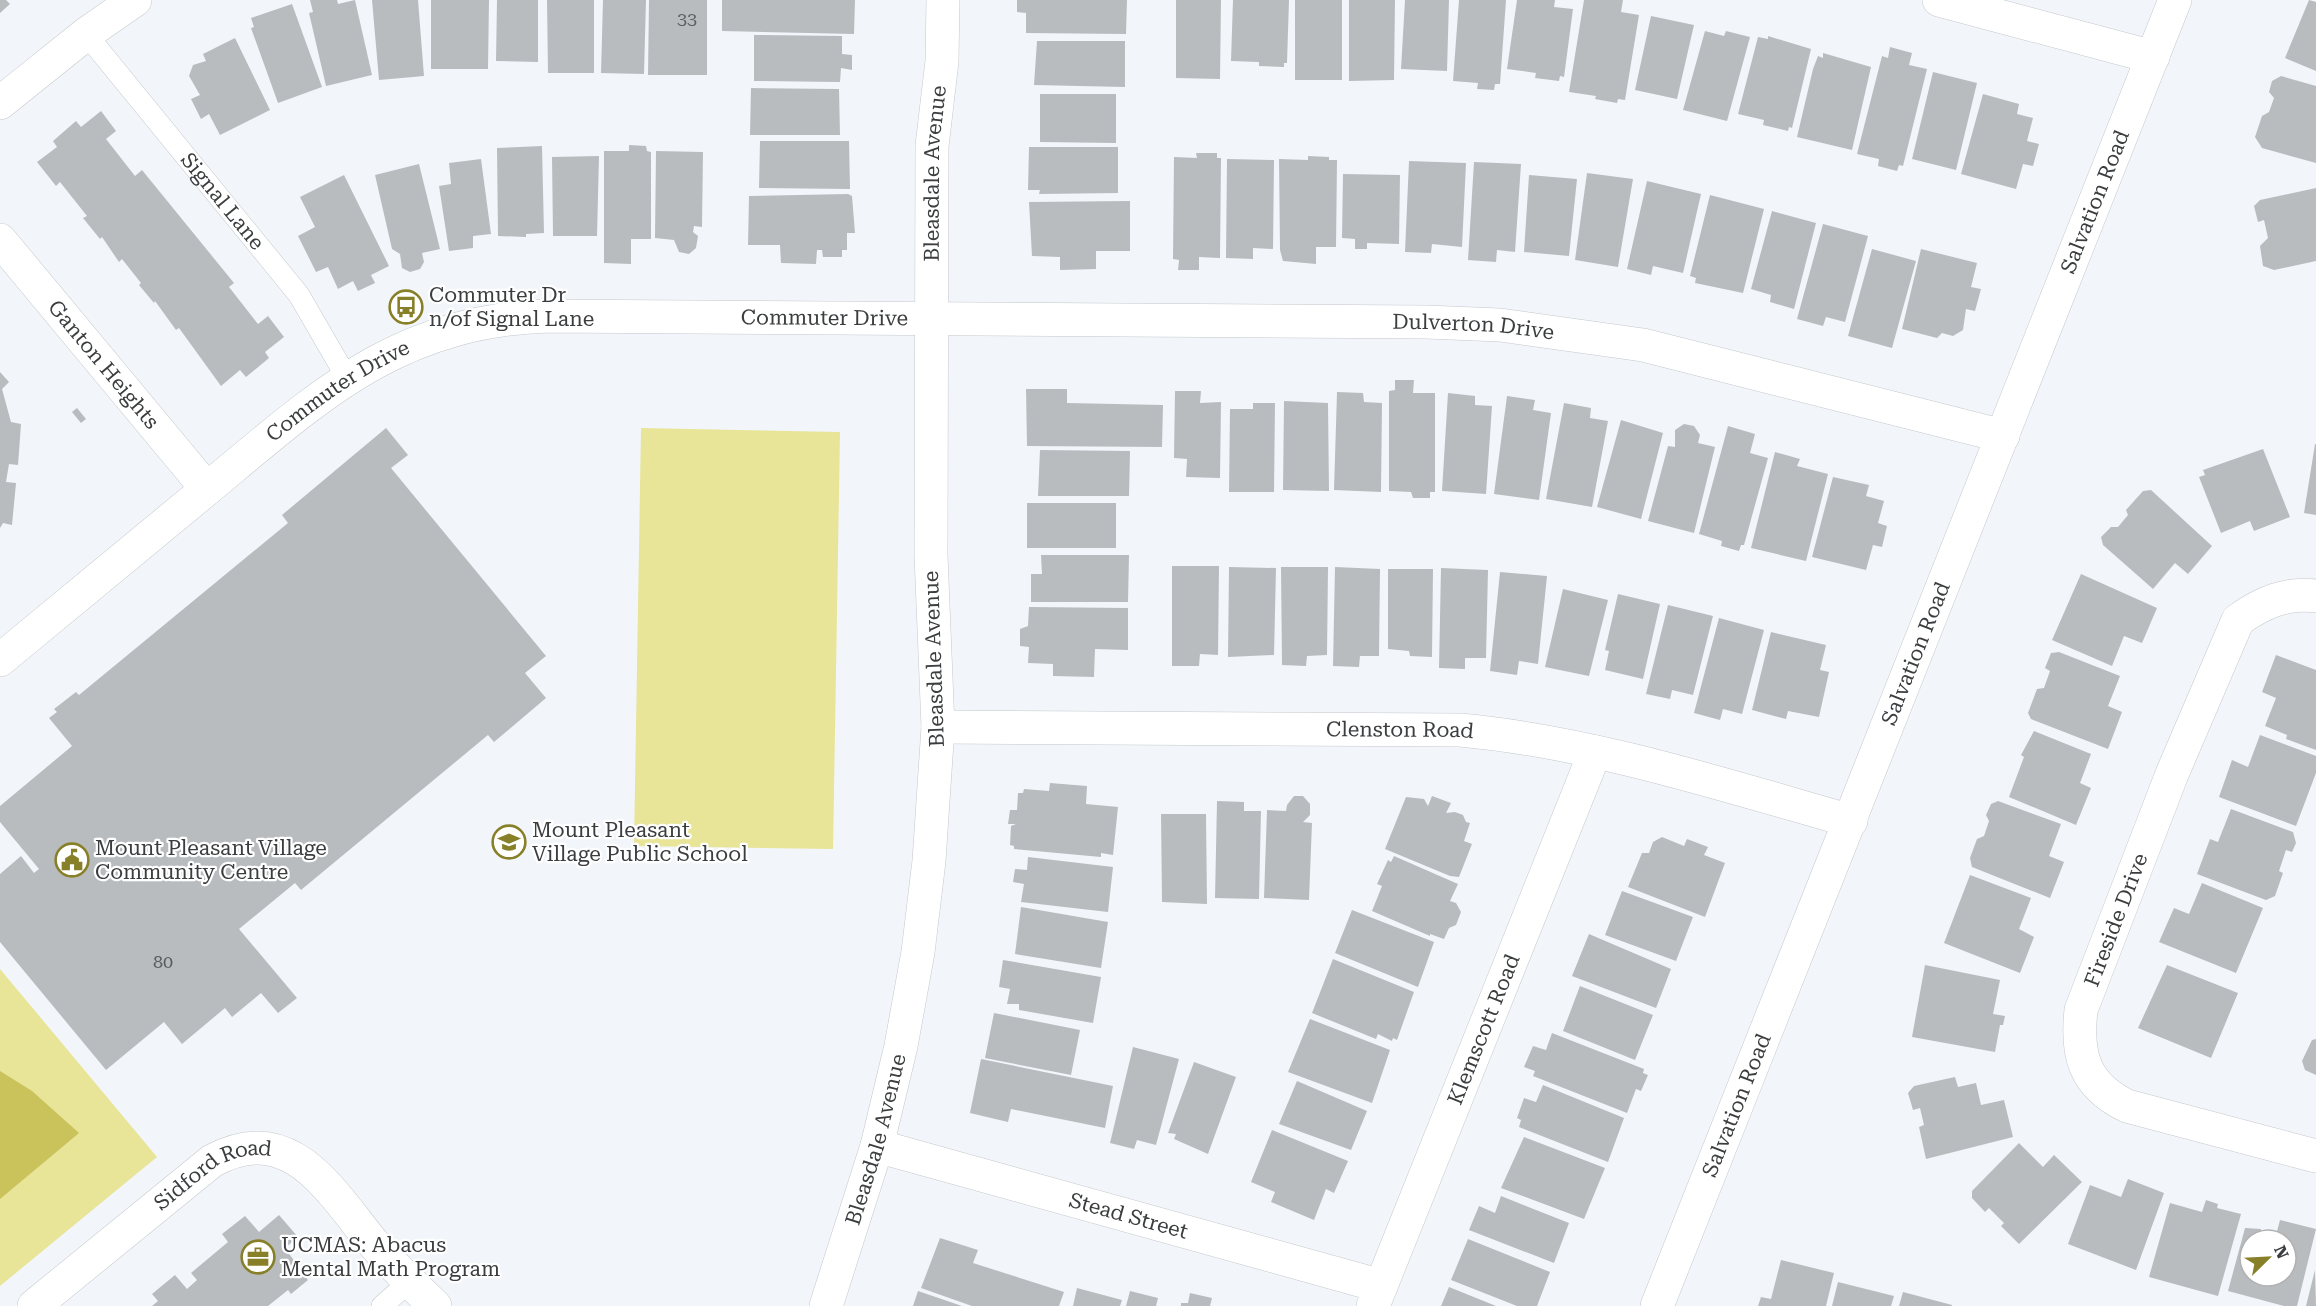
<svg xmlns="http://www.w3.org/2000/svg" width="2316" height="1306" viewBox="0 0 2316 1306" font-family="'Roboto Serif',serif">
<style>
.green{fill:#e8e498}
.water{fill:#cac25b}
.building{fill:#b8bcbf;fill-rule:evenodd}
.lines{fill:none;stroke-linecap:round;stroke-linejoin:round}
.lane-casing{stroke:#c4c8cc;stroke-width:22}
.street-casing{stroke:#c4c8cc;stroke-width:34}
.secondary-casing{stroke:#c4c8cc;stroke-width:34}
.lane{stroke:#fff;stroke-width:21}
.street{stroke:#fff;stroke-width:33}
.secondary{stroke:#fff;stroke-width:33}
.labels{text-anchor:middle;stroke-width:4.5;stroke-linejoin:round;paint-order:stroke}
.number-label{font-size:18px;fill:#5a5d5e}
.street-label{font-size:21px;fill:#3b3d3e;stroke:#fff}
.poi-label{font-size:21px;fill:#3b3d3e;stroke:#fff;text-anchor:start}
</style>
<rect width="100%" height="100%" fill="#f2f6fa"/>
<path class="green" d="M641 428 840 432 833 849 634 846Z
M0 969 157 1157 0 1286Z"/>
<path class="water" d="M0 1071 32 1091 79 1133 0 1199Z"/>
<path class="building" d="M0 0H6L10 4 0 13Z
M310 0H337L338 4 355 0 372 75 326 86 309 13 313 12Z
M372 0H418L424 76 379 80Z
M431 0H489L488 69H431Z
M497 0H538V62L496 61Z
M547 0H594V73H548Z
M603 0H646L644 74 601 73Z
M649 0H707V75H648Z
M722 0H855L854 34 722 31Z
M1017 0H1127L1126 34 1026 33V13L1017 12Z
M1176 0H1221L1220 79 1176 78Z
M1233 0H1289L1287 63H1284V67L1259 66V62L1231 61Z
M1295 0H1342V80H1295Z
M1349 0H1395L1394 80 1349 81Z
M1405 0H1449L1447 71 1401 69Z
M1459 0H1506L1500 84H1495L1494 90 1477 89 1478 83 1453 81Z
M1517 0H1555L1554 7 1573 9 1564 77 1560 76 1559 81 1535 78 1536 73 1507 69Z
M1584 0H1623L1621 12 1639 15 1625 100 1618 99 1617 103 1595 99 1596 96 1569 92Z
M2309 0 2316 2V71L2285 58Z
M292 4 322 87 278 103 251 28 254 27 251 18Z
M1651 16 1694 25 1677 99 1635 90Z
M1705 31 1724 36 1726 31 1750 37 1727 121 1683 110Z
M754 35 842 36V54L852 55V70L841 68 840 82 754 81Z
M1768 36 1811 49 1792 128 1789 127 1788 131 1763 125 1764 120 1738 114 1758 37 1768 39Z
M235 38 270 110 220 135 209 114 201 119 191 99 200 95 189 76 193 65 206 61 203 54Z
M1037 41H1125V87L1034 85Z
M1890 47 1912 53 1909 65 1927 69 1903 166 1899 165 1897 171 1878 166 1879 159 1857 154 1882 56 1888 58Z
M1823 53 1871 67 1852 150 1797 137 1813 69 1818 56 1823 58Z
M1933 72 1977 83 1956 170 1912 159Z
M2281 76 2316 86V163L2262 148 2255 137 2262 116 2269 112 2274 98 2269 92 2272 81Z
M751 88 839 89 840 135H750Z
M1040 94H1116V143L1040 142Z
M1983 94 2019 104 2017 114 2033 118 2027 141 2039 144 2033 166 2023 164 2016 189 1961 174Z
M101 111 116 131 106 139 135 176 142 170 234 283 229 287 258 324 268 316 284 337 265 352 269 358 246 377 240 370 221 386 179 328 176 330 155 301 154 303 139 285 141 283 122 259 119 262 102 237 100 239 83 218 87 216 60 182 56 186 37 162 57 147 53 141 76 121 81 127Z
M760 141H849L850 189 759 188Z
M629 145 646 146 647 151 651 152V239H631V264L604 263V151H629Z
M542 146 544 233 526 234V237L498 236 497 148Z
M1029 147H1118V193L1039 194 1040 190H1028Z
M656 151 703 152 702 227 694 226 693 232 698 236 696 248 689 254 679 252 674 240 655 238Z
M1196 153H1217V158H1221L1220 258 1199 257V270H1178L1179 260 1173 259 1174 157 1197 158Z
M599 156 597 236H553L552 157Z
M1308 156 1329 157V160H1337L1336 247H1316V264L1283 261 1280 250 1279 159 1308 160Z
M481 159 491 234 473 236V248L449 251 439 186 451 184 449 163Z
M1227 159 1274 160 1273 249 1253 248V259L1226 258Z
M1409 161 1466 163 1462 247 1432 244 1431 253 1405 252Z
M1474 162 1521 164 1515 252 1497 250 1496 262 1468 260Z
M419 164 440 249 422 253 424 262 420 269 410 272 402 268 400 254 392 249 375 175Z
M1587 173 1633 179 1618 267 1575 260Z
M1343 174 1400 175 1399 244 1367 243V249H1355V239L1342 238Z
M344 175 389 266 371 275 375 283 358 291 353 281 338 289 328 267 316 272 298 236 315 227 300 197Z
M1529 175 1577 179 1569 256 1524 252Z
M1647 181 1701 194 1683 273 1653 266 1651 275 1627 269Z
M2316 188V261L2274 270 2263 266 2260 246 2268 238 2264 220 2258 222 2254 206 2260 200Z
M848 194 852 196 855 233H847V250H842V257H823L822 250H817L816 264 781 263 780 245H748L749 196Z
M1710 195 1764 209 1743 293 1695 283 1696 278 1690 276Z
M1130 201V251H1096V269L1060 270V257L1032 256 1029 202Z
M1772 211 1816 223 1794 309 1770 302 1771 295 1751 289Z
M1823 224 1868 236 1845 322 1826 317 1823 326 1797 319Z
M1872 249 1916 261 1892 348 1848 336Z
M1921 249 1977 263 1971 287 1981 289 1975 311 1966 309 1963 330 1953 336 1942 333 1937 338 1902 329Z
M0 372 9 382 2 389 11 422 21 424 18 465 9 464 6 482 16 483 12 525 3 523 0 528Z
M1395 380H1414L1413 393H1435V492H1430V498H1413L1411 492 1389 491V391L1395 390Z
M1026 389H1067V403L1163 405 1162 447 1027 446Z
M1175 391H1201L1200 403 1221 402 1220 478 1186 477 1187 459 1174 458Z
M1337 392 1363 393 1364 402 1382 403 1381 492 1334 490Z
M1448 393 1475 396V405L1492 406 1486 494 1442 491Z
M1507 396 1535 400 1533 410 1551 413 1539 500 1494 494Z
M1284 401 1328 403 1329 491 1283 490Z
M1253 403H1275L1274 492H1229L1230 409H1253Z
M1564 403 1591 408 1590 418 1608 421 1592 507 1546 499Z
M77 408 86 419 81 423 72 412Z
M1621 420 1663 433 1641 519 1597 507Z
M1684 424 1694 426 1700 435 1698 443 1715 447 1694 533 1648 521 1668 446 1675 447V430Z
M1728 426 1755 434 1750 453 1768 458 1744 545H1741L1739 551 1721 546 1722 541 1699 534Z
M386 428 408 455 391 468 546 656 525 673 546 698 494 742 488 735 301 890 295 883 239 929 297 998 278 1013 261 993 232 1017 225 1008 182 1044 164 1022 106 1070 0 942V874L21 856 34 873 39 869 0 822V806L72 746 49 718 57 712 54 709 76 692 79 695 288 523 282 515Z
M2315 444H2316V515L2304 513Z
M2263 449 2290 517 2254 531 2250 521 2221 533 2199 477 2205 475 2203 470Z
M1040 450 1130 451 1129 496H1038Z
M1775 452 1800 459 1797 466 1828 474 1806 561 1751 548Z
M1833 477 1869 485 1866 496 1884 501 1878 523 1887 526 1882 547 1873 545 1866 570 1812 557Z
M2151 490 2212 546 2188 574 2175 563 2153 589 2103 545 2101 537 2111 527H2118L2128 515 2126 510 2143 491Z
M1027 503H1116V548H1027Z
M1041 555H1129L1128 602H1031V574H1042Z
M1172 566H1219L1218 655 1200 654 1199 666H1172Z
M1229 567 1276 568 1274 655 1228 657Z
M1281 567H1328L1327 655 1307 656 1306 666 1282 665Z
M1335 567 1380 569 1379 656H1360L1359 667 1333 666Z
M1441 568 1488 570 1486 658H1465V669L1439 668Z
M1388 569H1433L1432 657 1410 656 1409 651 1388 649Z
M1500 572 1547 576 1538 664 1519 661 1517 675 1490 671Z
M2081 574 2157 608 2142 643 2124 636 2112 666 2052 640Z
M1563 589 1608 600 1589 676 1545 667Z
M1618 594 1660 604 1643 679 1605 670 1609 651 1605 650Z
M1668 605 1713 616 1693 695 1672 690 1670 699 1646 694Z
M1029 607 1128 608V650L1095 649 1094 677 1053 676V664L1028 663 1029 647 1020 646V629L1028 626Z
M1719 618 1764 630 1742 714 1723 709 1720 720 1694 713Z
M1771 632 1826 645 1820 670 1829 672 1819 717 1788 711 1786 719 1752 710Z
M2059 652 2120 676 2108 706 2122 712 2108 749 2031 719 2028 713 2037 689 2044 688 2050 671 2045 668 2051 653Z
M2276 655 2316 670V750L2286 739 2287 735 2265 726 2276 698 2262 692Z
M2034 731 2091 754 2080 783 2091 788 2076 825 2009 797 2024 757 2021 755Z
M2260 735 2316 756V773L2296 826 2219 797 2232 760 2248 767Z
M1050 783 1087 786 1086 804 1118 807 1113 855 1101 853V857L1014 849V846L1010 845 1011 826 1016 824H1008L1010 810H1017L1018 793H1023L1024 789 1049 791Z
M1294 796H1303L1310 804V815L1303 822 1312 823 1309 900 1264 898 1267 810 1286 811 1287 805Z
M1432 796 1451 803 1446 813 1455 812 1463 815 1466 822 1470 823 1464 841 1472 844 1459 877 1450 876 1385 849 1406 797 1424 799 1428 806Z
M1217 801 1244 802V811H1261L1259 899 1215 898Z
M1998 801 2061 824 2049 856 2064 862 2050 898 1972 867 1970 858 1977 839 1984 836 1989 821 1986 815 1991 804Z
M2231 809 2293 832 2296 843 2292 852 2286 850 2279 871 2283 873 2275 896 2266 900 2197 874 2210 839 2218 842Z
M1161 814H1206L1207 904 1162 902Z
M1662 837 1684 846 1687 839 1708 847 1704 855 1725 863 1705 917 1628 887 1642 853H1649L1653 842Z
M1394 856 1458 884 1450 901 1456 903 1461 912 1456 925 1449 928 1444 939 1430 934V936L1372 911 1382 886 1377 884 1388 860 1391 862Z
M1028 857 1113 867 1108 912 1021 902 1024 884 1013 882 1015 869 1027 870Z
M1970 875 2031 898 2019 929 2034 937 2020 973 1944 943Z
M2202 883 2263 908 2236 973 2159 942 2174 908 2189 914Z
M1622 891 1693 917 1676 961 1605 935Z
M1021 907 1108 922 1101 968 1015 954Z
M1352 910 1434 942 1418 987 1335 953Z
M1589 934 1671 969 1656 1008 1572 976Z
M1333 959 1414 992 1397 1040 1393 1038 1392 1041 1378 1034 1376 1039 1312 1013Z
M1003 960 1101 977 1093 1023 1019 1010V1004H1007L1010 989 999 987Z
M1925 965 2000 980 1993 1014 2005 1016 2003 1025H2000L1995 1052 1912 1037Z
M2167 965 2238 993 2211 1058 2138 1028Z
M1580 986 1653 1015 1635 1060 1563 1031Z
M994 1013 1080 1030 1071 1075 985 1058Z
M1310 1019 1390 1050 1372 1103 1288 1072Z
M1552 1033 1644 1069 1643 1073 1648 1075 1641 1091 1636 1089 1627 1113 1533 1076 1535 1071 1524 1067 1533 1046 1546 1050Z
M2316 1039V1075L2305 1070 2302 1061 2312 1040Z
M1133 1047 1179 1059 1156 1145 1137 1140 1134 1149 1110 1143Z
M981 1059 1113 1086 1105 1128 1011 1109 1008 1122 970 1113Z
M1194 1062 1236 1077 1208 1154 1174 1139 1176 1134 1168 1133Z
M1955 1077 1958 1087 1976 1083 1981 1105 2004 1100 2013 1137 1926 1159 1919 1127 1924 1125 1920 1108 1913 1110 1908 1093 1914 1086Z
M1297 1081 1367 1111 1351 1150 1279 1124Z
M1543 1085 1624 1118 1608 1162 1519 1127 1521 1120 1517 1118 1524 1098 1536 1102Z
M1272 1130 1348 1161 1334 1193 1326 1189 1314 1220 1271 1202 1275 1192 1251 1182Z
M1524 1137 1605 1168 1584 1219 1501 1188Z
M2019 1143 2043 1167 2054 1155 2082 1182 2019 1244 2001 1226 2004 1223 1989 1208 1985 1212 1972 1198V1191Z
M2128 1179 2164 1193 2136 1270 2068 1244 2090 1185 2121 1197Z
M1501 1196 1569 1223 1554 1263 1469 1230 1479 1206 1495 1213Z
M2206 1200 2218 1204 2217 1208 2241 1214 2218 1296 2149 1277 2170 1203 2202 1212Z
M279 1215 298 1237 285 1248 308 1280 291 1294 288 1290 268 1306H152L158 1301 152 1294 175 1275 187 1289 197 1280 191 1273 228 1242 222 1234 245 1216 259 1232Z
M2280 1220 2316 1229 2297 1306H2284L2228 1291 2245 1228 2261 1229V1231L2276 1235ZM2250 1240H2286V1276H2250Z
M940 1238 978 1250 973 1263 1064 1292 1059 1306H972L921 1288Z
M1468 1239 1550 1272 1537 1306H1517L1451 1280Z
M1781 1260 1834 1273 1826 1306H1758L1761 1297 1771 1299Z
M2315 1270 2316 1306H2306Z
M1838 1282 1894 1296 1891 1306H1832Z
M1449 1287 1496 1306H1441Z
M1077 1288 1122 1300 1120 1306H1073Z
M918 1291 962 1306H913Z
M1130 1291 1158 1298 1156 1306H1126Z
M1903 1292 1952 1305V1306H1899Z
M1190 1293 1212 1298 1210 1306H1181V1303H1188Z"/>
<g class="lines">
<g class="lane-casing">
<g id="lane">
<path id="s1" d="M86 34 299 295 347 378"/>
<path d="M382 1306 409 1282"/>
</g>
</g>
<g class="street-casing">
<g id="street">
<path d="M1939 0 2153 57"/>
<path d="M0 103 86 34 135 0"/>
<path id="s2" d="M207 489C318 397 396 321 549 316L1426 322 1500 325 1643 345 2003 436"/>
<path d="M2316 596C2286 592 2262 603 2238 620L2172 774 2081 1010C2076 1055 2084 1085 2127 1106L2316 1156"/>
<path id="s3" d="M938 727 1460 730C1592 742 1724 785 1851 821"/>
<path id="s4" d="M877 1146 1381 1286"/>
<path id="s5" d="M34 1306 212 1161C291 1118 330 1191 374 1244 393 1266 414 1286 435 1306"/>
<path id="s6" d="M826 1306 877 1146 901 1046 918 952 929 861 938 727 931 555 932 146 942 61 943 0"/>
<path id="s7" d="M1373 1306 1595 752"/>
</g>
</g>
<g class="secondary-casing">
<g id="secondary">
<path id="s8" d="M0 240 207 489 0 660"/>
<path id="s9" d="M1657 1306 2175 0"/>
</g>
</g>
<use href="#lane" class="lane"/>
<use href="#street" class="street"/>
<use href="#secondary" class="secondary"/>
</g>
<defs>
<g id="bus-ring" transform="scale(1.725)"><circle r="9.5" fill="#fff" stroke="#878028" stroke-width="1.5"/><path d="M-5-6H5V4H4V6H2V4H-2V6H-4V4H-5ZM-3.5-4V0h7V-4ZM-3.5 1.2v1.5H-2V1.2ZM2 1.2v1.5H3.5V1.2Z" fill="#878028"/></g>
<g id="school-ring" transform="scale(1.725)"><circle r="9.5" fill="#fff" stroke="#878028" stroke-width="1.5"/><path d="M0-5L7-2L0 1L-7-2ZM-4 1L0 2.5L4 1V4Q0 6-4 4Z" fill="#878028"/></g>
<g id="civic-ring" transform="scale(1.725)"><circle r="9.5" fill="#fff" stroke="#878028" stroke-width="1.5"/><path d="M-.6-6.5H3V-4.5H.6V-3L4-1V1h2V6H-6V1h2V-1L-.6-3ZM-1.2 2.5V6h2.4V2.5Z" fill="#878028"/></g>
<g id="office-ring" transform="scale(1.725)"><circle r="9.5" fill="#fff" stroke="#878028" stroke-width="1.5"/><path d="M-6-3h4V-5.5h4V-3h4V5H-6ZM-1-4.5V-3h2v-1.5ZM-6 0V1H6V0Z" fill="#878028"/></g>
</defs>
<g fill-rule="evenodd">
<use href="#bus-ring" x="406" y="307"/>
<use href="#school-ring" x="509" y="842"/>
<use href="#civic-ring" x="72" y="860"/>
<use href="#office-ring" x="258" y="1257"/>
</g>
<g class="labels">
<g class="number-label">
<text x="687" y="25">33</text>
<text x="163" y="968">80</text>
</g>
<g class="street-label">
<text dy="7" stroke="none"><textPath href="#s6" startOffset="1146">Bleasdale Avenue</textPath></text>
<text dy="7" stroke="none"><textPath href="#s9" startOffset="1188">Salvation Road</textPath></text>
<text dy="7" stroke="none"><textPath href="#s1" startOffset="216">Signal Lane</textPath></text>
<text dy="7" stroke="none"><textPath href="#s2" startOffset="668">Commuter Drive</textPath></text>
<text dy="7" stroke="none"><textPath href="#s2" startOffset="1317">Dulverton Drive</textPath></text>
<text dy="7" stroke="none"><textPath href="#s8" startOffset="162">Ganton Heights</textPath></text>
<text dy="7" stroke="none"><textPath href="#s2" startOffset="164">Commuter Drive</textPath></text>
<text dy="7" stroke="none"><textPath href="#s9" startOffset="702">Salvation Road</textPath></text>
<text transform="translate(934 659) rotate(-92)" y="7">Bleasdale Avenue</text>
<text dy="7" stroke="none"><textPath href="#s3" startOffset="462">Clenston Road</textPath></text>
<text transform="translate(2116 920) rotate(-69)" y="7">Fireside Drive</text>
<text dy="7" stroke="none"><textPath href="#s7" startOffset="298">Klemscott Road</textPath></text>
<text dy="7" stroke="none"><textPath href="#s9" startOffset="216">Salvation Road</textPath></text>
<text dy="7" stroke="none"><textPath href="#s6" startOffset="174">Bleasdale Avenue</textPath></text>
<text dy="7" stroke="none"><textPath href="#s5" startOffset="225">Sidford Road</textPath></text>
<text dy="7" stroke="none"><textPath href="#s4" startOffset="261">Stead Street</textPath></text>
</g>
<g class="poi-label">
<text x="429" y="302">Commuter Dr<tspan x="429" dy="24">n/of Signal Lane</tspan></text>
<text x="532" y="837">Mount Pleasant<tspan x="532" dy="24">Village Public School</tspan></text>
<text x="95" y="855">Mount Pleasant Village<tspan x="95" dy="24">Community Centre</tspan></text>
<text x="281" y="1252">UCMAS: Abacus<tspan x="281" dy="24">Mental Math Program</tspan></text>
</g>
</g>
<g transform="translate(2268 1258) rotate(66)"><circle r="28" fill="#ffffff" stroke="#b1b1b2" stroke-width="1.5"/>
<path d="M0-4.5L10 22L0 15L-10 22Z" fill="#878028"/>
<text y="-9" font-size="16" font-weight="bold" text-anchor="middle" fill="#3b3d3e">N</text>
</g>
</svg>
